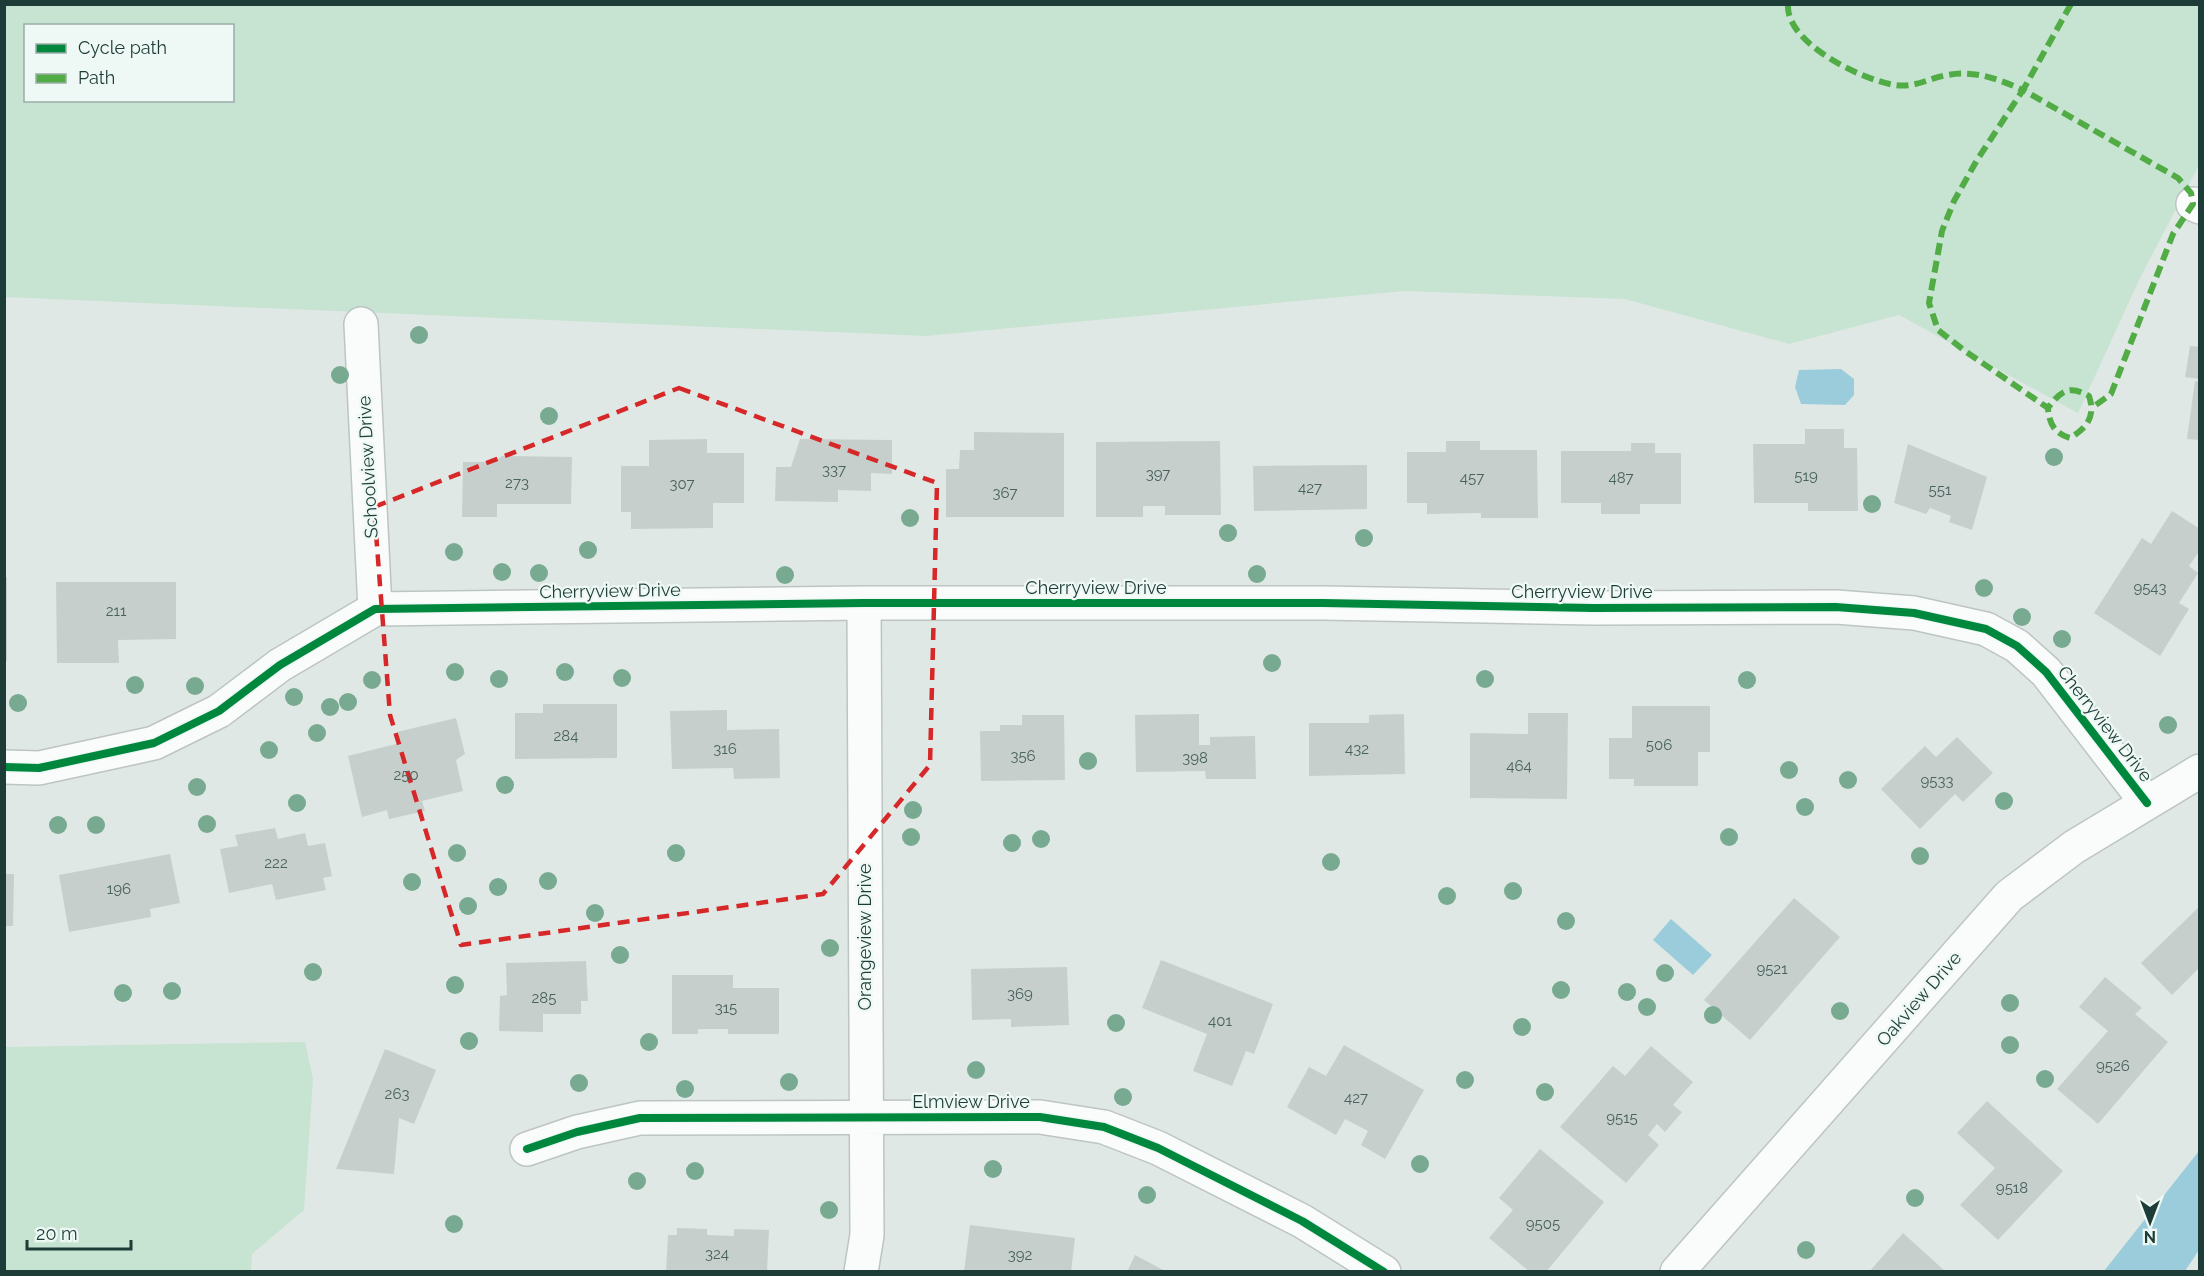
<svg xmlns="http://www.w3.org/2000/svg" width="2204" height="1276" viewBox="0 0 2204 1276" font-family="Raleway,sans-serif">
<style>
.green{fill:#c7e3d2;fill-rule:evenodd}
.water{fill:#9bccdc}
.building{fill:#c7cfcc}
.lines{fill:none;stroke-linecap:round;stroke-linejoin:round}
.minor-casing{stroke:#bdc5c2;stroke-width:36}
.minor{stroke:#fafcfb;stroke-width:33}
.quiet{stroke:#52ac45;stroke-width:6;stroke-dasharray:12 6;stroke-linecap:butt}
.cycleway-casing{stroke:#eef8f4;stroke-width:11}
.cycleway{stroke:#00873e;stroke-width:8}
.tree{fill:#78aa91}
.marked{fill:none;stroke:#d62828;stroke-width:4.5;stroke-dasharray:12 8;stroke-linejoin:round}
.labels{text-anchor:middle;stroke-width:4.5;stroke-linejoin:round;paint-order:stroke}
.number-label{font-size:15px;fill:#48625d}
.street-label{font-size:18px;fill:#1d3c37;stroke:#eef8f4}
</style>
<rect width="100%" height="100%" fill="#e0e8e5"/>
<path class="green" d="M5 5H2199V165L2140 278 2078 413 1899 315 1789 344 1625 299 1404 291 926 336 5 297ZM26 26H232V100H26Z
M305 1042 313 1079 304 1210 252 1254 251 1271H5V1047Z"/>
<path class="water" d="M1841 369 1854 379V395L1845 405 1801 404 1795 387 1799 370Z
M1671 919 1712 955 1693 975 1653 940Z
M2199 1151V1250L2185 1271H2104Z"/>
<path class="building" d="M2190 346 2200 347V379L2185 377Z
M2195 381 2200 382V440L2187 439Z
M1805 429H1844V448H1857L1858 511H1808V503H1754L1753 444H1805Z
M974 432 1064 433V517H946V469H959L960 450H974Z
M707 439V453H744V503H713V528L631 529V512H621V466H649V440Z
M800 439 892 440V474L871 473V491L838 490V502L775 501 776 467H791Z
M1220 441 1221 515H1165V506H1143V517H1096V442Z
M1446 441H1480V450H1537L1538 518H1481V513L1427 514V503H1407V452H1446Z
M1631 443H1655V453H1681V504H1640V514H1601V503H1561V451H1631Z
M1908 444 1987 477 1972 530 1949 522 1951 516 1930 508 1926 514 1894 503Z
M502 456 572 457 571 504H497V517H462L463 462H494Z
M1367 465V509L1254 511 1253 466Z
M2172 511 2200 529V550L2189 566 2198 573 2179 603 2189 609 2160 656 2094 613 2142 538 2151 544Z
M4 577H7V661H4Z
M56 582H176V639L118 640 119 663H57Z
M543 704H617V758L515 759V713H543Z
M1632 706H1710V752H1698V786H1634V779H1609V738H1632Z
M727 710V730L779 729 780 778 734 779 733 768 672 769 670 711Z
M1528 713H1568L1567 799 1470 798V733L1528 734Z
M1199 714V745H1210V737L1255 736 1256 779H1206L1205 771 1136 772 1135 715Z
M1404 714 1405 774 1309 776V723H1369V715Z
M1022 715H1064L1065 780 981 781 980 731H1000V725H1022Z
M456 718 465 754 456 760 463 791 422 801 425 811 389 819 387 810 362 817 348 756 400 743 397 732Z
M1957 737 1993 773 1963 802 1955 794 1920 829 1881 789 1925 746 1936 757Z
M275 828 278 839 305 833 308 846 325 843 332 876 323 878 326 890 276 900 272 884 229 893 220 849 238 846 235 835Z
M170 854 180 903 150 909 151 917 69 932 59 875Z
M4 874H14L13 926H4Z
M1794 898 1840 937 1750 1040 1704 1000Z
M2200 906V967L2172 995 2141 963Z
M1161 960 1273 1004 1254 1054 1246 1051 1232 1086 1193 1071 1207 1034 1142 1008Z
M586 961 588 1001H581V1014H543V1032L499 1031 500 996 507 995 506 963Z
M1067 967 1069 1025 1011 1027V1019L972 1020 971 969Z
M672 975H733V988H779V1034H728V1029H698V1034H672Z
M2105 977 2142 1008 2135 1014 2168 1042 2098 1124 2057 1089 2108 1031 2079 1007Z
M1344 1045 1424 1090 1385 1159 1361 1145 1368 1131 1345 1119 1336 1135 1287 1107 1309 1067 1326 1076Z
M1651 1046 1693 1082 1673 1105 1682 1112 1665 1132 1657 1124 1648 1135 1659 1145 1626 1183 1560 1127 1613 1066 1625 1076Z
M385 1049 436 1070 414 1124 399 1118 394 1174 336 1169Z
M1987 1101 2063 1171 1998 1240 1960 1205 1995 1168 1957 1133Z
M1540 1149 1604 1202 1546 1272H1530L1489 1238 1513 1210 1499 1198Z
M970 1225 1075 1238 1071 1272H964Z
M677 1228 707 1229V1235L734 1236V1229L769 1230 767 1272H666L668 1235H677Z
M1903 1233 1946 1272H1869Z
M1135 1255 1167 1272H1127Z"/>
<g class="lines">
<g class="minor-casing">
<path id="minor" d="M2193 204 2200 207
M361 324 375 609
M4 767 39 768 154 743 219 711 280 665 375 609 864 603H1323L1593 608 1836 607 1914 613 1986 629 2017 646 2046 672 2147 803
M527 1149 577 1132 640 1118 1040 1117 1104 1127 1158 1148 1302 1221 1384 1272
M861 1272 867 1235 864 603
M1677 1272 2009 896 2074 847 2200 771"/>
</g>
<use href="#minor" class="minor"/>
<path class="quiet" d="M1788 4C1785 43 1862 80 1895 85 1915 88 1929 78 1948 75 1975 70 1998 79 2023 90L1977 160 1954 201 1942 231 1929 303 1938 330 1965 351 2048 408C2049 424 2055 434 2070 438 2087 428 2096 416 2089 396 2070 385 2061 390 2048 408
M2071 4 2023 90 2178 178 2191 193 2193 204 2173 234 2111 394 2093 407"/>
<g class="cycleway-casing">
<path id="cycleway" d="M4 767 39 768 154 743 219 711 280 665 375 609 864 603H1323L1593 608 1836 607 1914 613 1986 629 2017 646 2046 672 2147 803
M527 1149 577 1132 640 1118 1040 1117 1104 1127 1158 1148 1302 1221 1384 1272"/>
</g>
<use href="#cycleway" class="cycleway"/>
</g>
<g class="tree">
<circle cx="419" cy="335" r="9"/>
<circle cx="340" cy="375" r="9"/>
<circle cx="549" cy="416" r="9"/>
<circle cx="2054" cy="457" r="9"/>
<circle cx="1872" cy="504" r="9"/>
<circle cx="910" cy="518" r="9"/>
<circle cx="1228" cy="533" r="9"/>
<circle cx="1364" cy="538" r="9"/>
<circle cx="588" cy="550" r="9"/>
<circle cx="454" cy="552" r="9"/>
<circle cx="502" cy="572" r="9"/>
<circle cx="539" cy="573" r="9"/>
<circle cx="1257" cy="574" r="9"/>
<circle cx="785" cy="575" r="9"/>
<circle cx="1984" cy="588" r="9"/>
<circle cx="2022" cy="617" r="9"/>
<circle cx="2062" cy="639" r="9"/>
<circle cx="1272" cy="663" r="9"/>
<circle cx="455" cy="672" r="9"/>
<circle cx="565" cy="672" r="9"/>
<circle cx="622" cy="678" r="9"/>
<circle cx="499" cy="679" r="9"/>
<circle cx="1485" cy="679" r="9"/>
<circle cx="372" cy="680" r="9"/>
<circle cx="1747" cy="680" r="9"/>
<circle cx="135" cy="685" r="9"/>
<circle cx="195" cy="686" r="9"/>
<circle cx="294" cy="697" r="9"/>
<circle cx="348" cy="702" r="9"/>
<circle cx="18" cy="703" r="9"/>
<circle cx="330" cy="707" r="9"/>
<circle cx="2168" cy="725" r="9"/>
<circle cx="317" cy="733" r="9"/>
<circle cx="269" cy="750" r="9"/>
<circle cx="1088" cy="761" r="9"/>
<circle cx="1789" cy="770" r="9"/>
<circle cx="1848" cy="780" r="9"/>
<circle cx="505" cy="785" r="9"/>
<circle cx="197" cy="787" r="9"/>
<circle cx="2004" cy="801" r="9"/>
<circle cx="297" cy="803" r="9"/>
<circle cx="1805" cy="807" r="9"/>
<circle cx="913" cy="810" r="9"/>
<circle cx="207" cy="824" r="9"/>
<circle cx="58" cy="825" r="9"/>
<circle cx="96" cy="825" r="9"/>
<circle cx="911" cy="837" r="9"/>
<circle cx="1729" cy="837" r="9"/>
<circle cx="1041" cy="839" r="9"/>
<circle cx="1012" cy="843" r="9"/>
<circle cx="457" cy="853" r="9"/>
<circle cx="676" cy="853" r="9"/>
<circle cx="1920" cy="856" r="9"/>
<circle cx="1331" cy="862" r="9"/>
<circle cx="548" cy="881" r="9"/>
<circle cx="412" cy="882" r="9"/>
<circle cx="498" cy="887" r="9"/>
<circle cx="1513" cy="891" r="9"/>
<circle cx="1447" cy="896" r="9"/>
<circle cx="468" cy="906" r="9"/>
<circle cx="595" cy="913" r="9"/>
<circle cx="1566" cy="921" r="9"/>
<circle cx="830" cy="948" r="9"/>
<circle cx="620" cy="955" r="9"/>
<circle cx="313" cy="972" r="9"/>
<circle cx="1665" cy="973" r="9"/>
<circle cx="455" cy="985" r="9"/>
<circle cx="1561" cy="990" r="9"/>
<circle cx="172" cy="991" r="9"/>
<circle cx="1627" cy="992" r="9"/>
<circle cx="123" cy="993" r="9"/>
<circle cx="2010" cy="1003" r="9"/>
<circle cx="1647" cy="1007" r="9"/>
<circle cx="1840" cy="1011" r="9"/>
<circle cx="1713" cy="1015" r="9"/>
<circle cx="1116" cy="1023" r="9"/>
<circle cx="1522" cy="1027" r="9"/>
<circle cx="469" cy="1041" r="9"/>
<circle cx="649" cy="1042" r="9"/>
<circle cx="2010" cy="1045" r="9"/>
<circle cx="976" cy="1070" r="9"/>
<circle cx="2045" cy="1079" r="9"/>
<circle cx="1465" cy="1080" r="9"/>
<circle cx="789" cy="1082" r="9"/>
<circle cx="579" cy="1083" r="9"/>
<circle cx="685" cy="1089" r="9"/>
<circle cx="1545" cy="1092" r="9"/>
<circle cx="1123" cy="1097" r="9"/>
<circle cx="1420" cy="1164" r="9"/>
<circle cx="993" cy="1169" r="9"/>
<circle cx="695" cy="1171" r="9"/>
<circle cx="637" cy="1181" r="9"/>
<circle cx="1147" cy="1195" r="9"/>
<circle cx="1915" cy="1198" r="9"/>
<circle cx="829" cy="1210" r="9"/>
<circle cx="454" cy="1224" r="9"/>
<circle cx="1806" cy="1250" r="9"/>
</g>
<path class="marked" d="M679 388 937 483 930 765 823 894 461 945 390 715 374 507Z"/>
<g class="labels">
<g class="number-label">
<text x="834" y="475">337</text>
<text x="1158" y="479">397</text>
<text x="1806" y="481">519</text>
<text x="1472" y="483">457</text>
<text x="1621" y="483">487</text>
<text x="517" y="488">273</text>
<text x="682" y="489">307</text>
<text x="1310" y="493">427</text>
<text x="1940" y="495">551</text>
<text x="1005" y="498">367</text>
<text x="2150" y="593">9543</text>
<text x="116" y="616">211</text>
<text x="566" y="741">284</text>
<text x="1659" y="750">506</text>
<text x="725" y="754">316</text>
<text x="1357" y="754">432</text>
<text x="1023" y="761">356</text>
<text x="1195" y="763">398</text>
<text x="1519" y="771">464</text>
<text x="406" y="780">250</text>
<text x="1937" y="786">9533</text>
<text x="276" y="868">222</text>
<text x="119" y="894">196</text>
<text x="1772" y="974">9521</text>
<text x="1020" y="999">369</text>
<text x="544" y="1003">285</text>
<text x="726" y="1013">315</text>
<text x="1220" y="1026">401</text>
<text x="2113" y="1071">9526</text>
<text x="397" y="1099">263</text>
<text x="1356" y="1103">427</text>
<text x="1622" y="1123">9515</text>
<text x="2012" y="1193">9518</text>
<text x="1543" y="1229">9505</text>
<text x="717" y="1259">324</text>
<text x="1020" y="1260">392</text>
</g>
<g class="street-label">
<text transform="translate(368 467) rotate(-93)" y="6">Schoolview Drive</text>
<text x="1096" y="594">Cherryview Drive</text>
<text transform="translate(610 591) rotate(-1)" y="6">Cherryview Drive</text>
<text x="1582" y="598">Cherryview Drive</text>
<text transform="translate(2105 724) rotate(52)" y="6">Cherryview Drive</text>
<text transform="translate(865 937) rotate(-90)" y="6">Orangeview Drive</text>
<text transform="translate(1919 999) rotate(-49)" y="6">Oakview Drive</text>
<text x="971" y="1108">Elmview Drive</text>
</g>
</g>
<rect width="2204" height="1276" fill="none" stroke="#1d3c37" stroke-width="12"/>
<rect x="24" y="24" width="210" height="78" fill="#eef8f4" stroke="#9aada8" stroke-width="1.5"/>
<rect x="36" y="44" width="30" height="9" fill="#00873e" stroke="#9aada8" stroke-width="1.5"/>
<text x="78" y="54" font-size="18" fill="#1d3c37">Cycle path</text>
<rect x="36" y="74" width="30" height="9" fill="#52ac45" stroke="#9aada8" stroke-width="1.5"/>
<text x="78" y="84" font-size="18" fill="#1d3c37">Path</text>
<g transform="translate(2150 1222) rotate(180)" stroke="#eef8f4" stroke-width="4.5" paint-order="stroke">
<path d="M0-4.5L10 22L0 15L-10 22Z" fill="#1d3c37"/>
<text y="-9" font-size="16" font-weight="bold" text-anchor="middle" fill="#1d3c37">N</text>
</g>
<path d="M27 1240v9h104v-9" fill="none" stroke="#1d3c37" stroke-width="3"/>
<text x="36" y="1240" font-size="18" fill="#1d3c37" stroke="#eef8f4" stroke-width="4.5" paint-order="stroke">20 m</text>
</svg>
